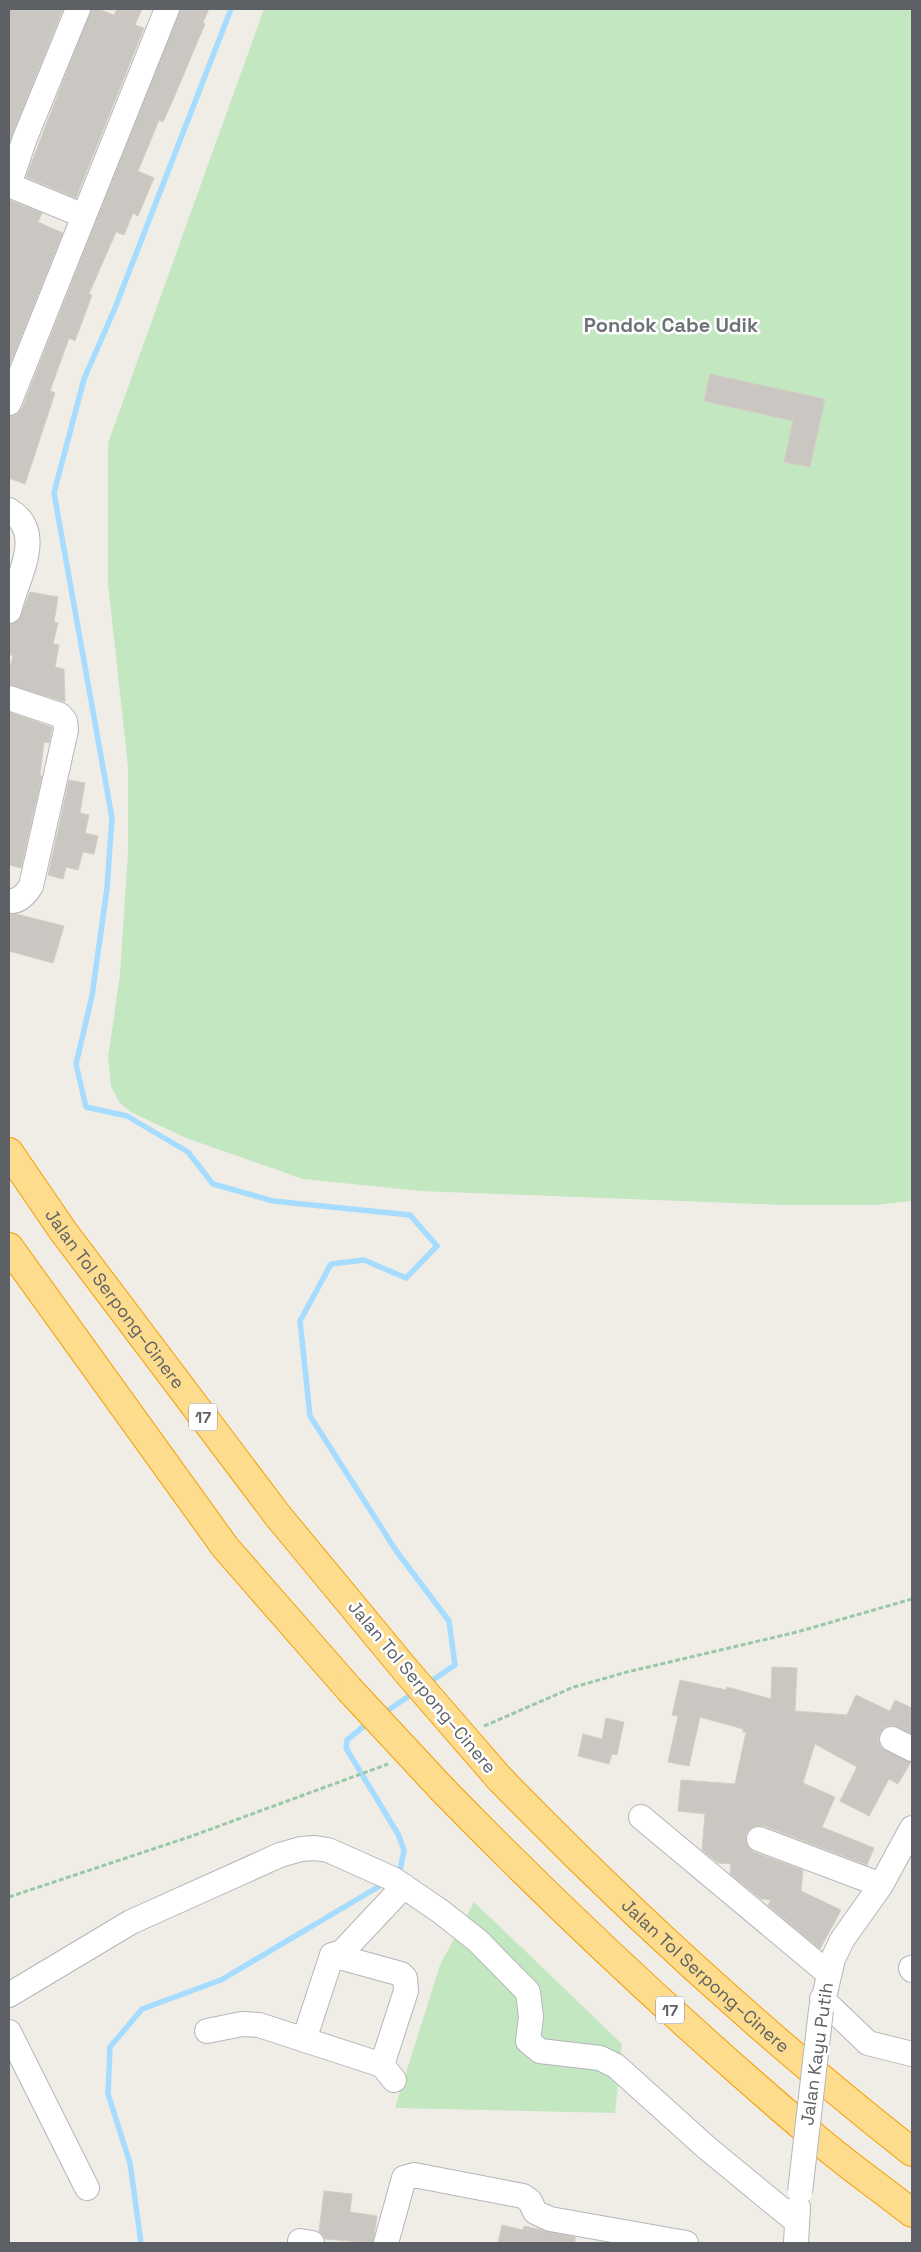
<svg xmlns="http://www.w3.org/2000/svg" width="921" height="2252" viewBox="0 0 921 2252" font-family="'Space Grotesk',sans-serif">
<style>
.green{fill:#c3e7c1}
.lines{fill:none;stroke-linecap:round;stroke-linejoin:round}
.stream{stroke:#a6dcff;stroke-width:5.5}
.building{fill:#cac7c2;stroke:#d4cec3}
.minor-casing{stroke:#b3b6ba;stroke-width:26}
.highway-casing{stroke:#f59d00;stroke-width:30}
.path{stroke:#9ac8a6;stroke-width:3;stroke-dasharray:5 2.5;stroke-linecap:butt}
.minor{stroke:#fff;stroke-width:24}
.highway{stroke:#fedc8d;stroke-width:28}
.minor-bridge-casing{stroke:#b3b6ba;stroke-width:26;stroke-linecap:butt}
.highway-bridge-casing{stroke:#f59d00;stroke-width:30;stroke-linecap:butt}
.minor-bridge{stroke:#fff;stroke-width:24}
.highway-bridge{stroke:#fedc8d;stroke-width:28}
.labels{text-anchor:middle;stroke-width:5;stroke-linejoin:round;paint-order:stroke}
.shield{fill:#fff;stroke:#8e9094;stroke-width:1}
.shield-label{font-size:16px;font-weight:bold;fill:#5d6166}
.street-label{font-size:18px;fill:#5d6166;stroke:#fff}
.quarter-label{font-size:20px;font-weight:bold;fill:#6e7378;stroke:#fff}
</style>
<rect width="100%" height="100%" fill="#efede5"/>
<path class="green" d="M264 9H912V1201L874 1205H786L421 1191 303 1179 186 1138 131 1112 119 1102 111 1086 108 1058 120 975 128 852V767L108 583V443Z
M474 1902 622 2044 615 2113 395 2108 440 1965Z"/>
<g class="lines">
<path class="stream" d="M231 9 115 308 84 379 54 493 112 818 107 888 92 996 76 1064 86 1107 127 1116 188 1152 213 1184 273 1201 410 1215 437 1246 406 1278 364 1260 331 1264 300 1321 310 1416 397 1552 449 1621 455 1665 427 1684
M381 1715 415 1692
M369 1722 347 1740 346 1748 398 1834 404 1850 400 1871
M141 2243 130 2163 108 2094 110 2047 142 2009 221 1980 378 1887"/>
</g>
<path class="building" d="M9 9H63L9 143Z
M91 9H98L114 15 117 9H142L135 25 144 28 76 198 26 177Z
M180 9H209L203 22 205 24 175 95 163 122 159 120 138 171 154 178 138 216 133 213 124 235 116 232 89 294 92 295 75 341 69 338 50 391 55 393 25 484 9 478V417L17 414 22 408Z
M9 200 42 213 38 222 63 233 9 367Z
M710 374 825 399 810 467 784 462 793 421 704 401Z
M30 592 58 597 54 622 58 623 53 644 59 645 55 667 64 669 65 702 9 685V671L13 656 9 654V624L19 620Z
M9 712 52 727V729L49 743 44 742 40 775 42 776 21 868 9 865Z
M69 780 85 783 80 813 89 815 85 833 98 836 94 854 83 852 78 870 66 867 63 879 48 875Z
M16 914 64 926 53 963 9 951V915Z
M772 1667 797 1668 795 1711 847 1715 856 1695 890 1711 895 1700 912 1708V1734L892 1725 885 1727 880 1733 878 1740 881 1747 911 1762 898 1784 889 1779 869 1816 840 1801 857 1767 815 1744 803 1783 835 1797 822 1827 874 1848 867 1865 764 1826H756L750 1829 746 1834V1842L749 1848 754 1852 803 1870 801 1891 841 1910 820 1949 768 1905 771 1900 761 1899 730 1874 731 1864 718 1863 702 1850 705 1814 678 1811 681 1780 735 1784 746 1732H743V1729L700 1717 689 1766 668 1762 678 1716 672 1715 680 1680 726 1690 727 1687 771 1699Z
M606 1718 624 1722 617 1755 612 1754 609 1764 578 1756 583 1734 602 1739Z
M324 2191 352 2194 350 2212 377 2216 373 2243 325 2239 319 2231Z
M502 2225 523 2230 524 2226 575 2237V2243H498Z"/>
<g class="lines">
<g class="minor-casing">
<path id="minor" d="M9 185 25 138 78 9
M9 185 84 216
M9 403 167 9
M9 510C47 533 16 579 9 611
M9 698 60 715 65 721 66 730 31 886C26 894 19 902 9 901
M892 1739 912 1749
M641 1817 829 1974
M759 1839 881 1885
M332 1955 401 1974 405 1978 406 1991 382 2065
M911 1968 912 1970
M9 1995 131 1922 280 1855 301 1849 315 1848 328 1850 393 1879 440 1911 478 1941 528 1992 531 2017 528 2041 540 2051 600 2058 616 2066 707 2148 797 2222
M822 1999 868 2043 912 2054
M821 2010 833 1959 842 1940 881 1885 912 1828
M207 2031 242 2024 259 2025 382 2065 394 2080
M9 2032 87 2188
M304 2040 332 1955 342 1952 404 1886
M300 2241 312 2243
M386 2243 404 2178 414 2175 523 2196 530 2201 535 2212 550 2219 686 2243
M796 2243 798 2207"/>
</g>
<g class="highway-casing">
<g id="highway">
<path id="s1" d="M9 1152 63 1231 278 1516 408 1673"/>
<path d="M9 1247 225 1547 349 1689"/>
<path id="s2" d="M499 1778C629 1912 766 2037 912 2152"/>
<path d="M443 1790C560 1910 683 2025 811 2134 843 2162 879 2187 912 2213"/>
</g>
</g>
<path class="path" d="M484 1726 574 1687 627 1672 797 1632 912 1599
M9 1897 192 1836 388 1764"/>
<use href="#minor" class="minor"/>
<use href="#highway" class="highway"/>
<g class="minor-bridge-casing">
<path id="minor-bridge" d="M800 2192 821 2010"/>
</g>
<g class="highway-bridge-casing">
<path id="highway-bridge" d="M408 1673 499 1778
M349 1689 443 1790"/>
</g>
<use href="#minor-bridge" class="minor-bridge"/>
<use href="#highway-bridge" class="highway-bridge"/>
</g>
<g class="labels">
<g class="shield">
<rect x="189" y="1403.5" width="28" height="27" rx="4"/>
<rect x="656" y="1996.5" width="28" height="27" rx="4"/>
</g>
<g class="shield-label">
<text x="203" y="1423">17</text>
<text x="670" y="2016">17</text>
</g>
<g class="street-label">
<text dy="6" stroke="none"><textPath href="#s1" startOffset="181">Jalan Tol Serpong–Cinere</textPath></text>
<text transform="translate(422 1687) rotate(50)" y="6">Jalan Tol Serpong–Cinere</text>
<text dy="6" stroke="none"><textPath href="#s2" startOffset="286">Jalan Tol Serpong–Cinere</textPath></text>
<text transform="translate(817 2054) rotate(-82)" y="6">Jalan Kayu Putih</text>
</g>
<g class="quarter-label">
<text x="671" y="332">Pondok Cabe Udik</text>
</g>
</g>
<rect width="921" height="2252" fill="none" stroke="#5d6166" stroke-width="20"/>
</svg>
